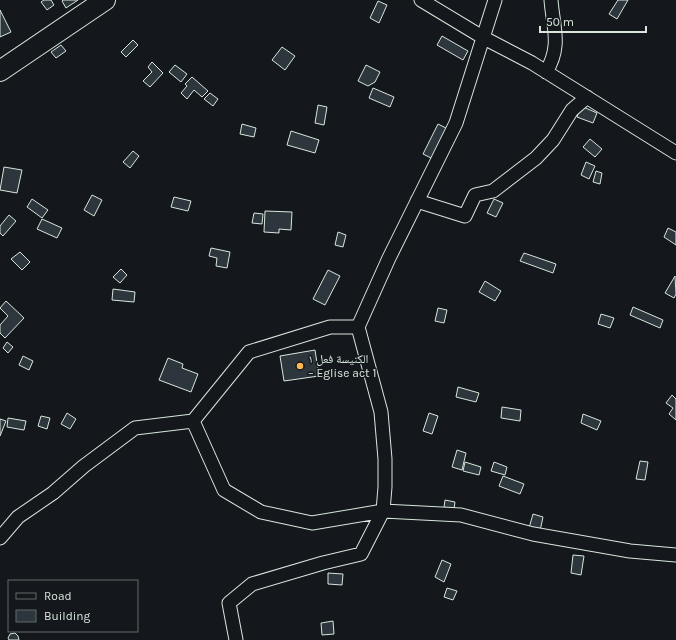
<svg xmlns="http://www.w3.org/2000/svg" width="676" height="640" viewBox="0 0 676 640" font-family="Karla,'Noto Naskh Arabic',sans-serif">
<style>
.building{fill:#2c363c;stroke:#d8e6dc}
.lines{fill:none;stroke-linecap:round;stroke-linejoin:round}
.minor-casing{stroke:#d8e6dc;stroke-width:15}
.primary-casing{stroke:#d8e6dc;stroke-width:22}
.minor{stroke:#14181c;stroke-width:13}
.primary{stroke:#14181c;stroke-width:20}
.poi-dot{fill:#ffb74d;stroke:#14181c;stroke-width:1.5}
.labels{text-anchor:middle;stroke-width:3;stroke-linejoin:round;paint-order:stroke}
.poi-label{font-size:12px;fill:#d8e6dc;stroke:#14181c;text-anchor:start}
</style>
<rect width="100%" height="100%" fill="#14181c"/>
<path class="building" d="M44 0H51L54 5 47 10 41 2Z
M63 0H78L66 8 62 1Z
M618 0H628L617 19 609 14Z
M378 1 387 5 379 23 370 18Z
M0 10 11 32 0 37Z
M442 36 468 51 463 60 437 45Z
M133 40 138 45 126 57 121 52Z
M61 45 66 51 56 58 51 52Z
M282 47 295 56 285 70 272 60Z
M152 62 163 73 150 87 143 81 152 72 148 67Z
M175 65 187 74 181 82 169 72Z
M366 65 380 72 375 82 368 86 358 81Z
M192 77 208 91 202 97 194 90 187 99 181 93 187 86 185 84Z
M373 88 394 97 390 107 369 98Z
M210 93 218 99 213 106 204 99Z
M318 105 327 107 324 125 315 123Z
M581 106 597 113 593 123 577 117Z
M242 124 256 128 254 137 240 134Z
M438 124 450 130 435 160 423 154Z
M291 131 319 140 315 153 287 145Z
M590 139 602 149 595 157 583 147Z
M133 151 139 156 130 168 123 162Z
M586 162 595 166 589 179 581 175Z
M4 167 22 170 17 193 0 190Z
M596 171 602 173 600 184 593 182Z
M92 195 102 200 94 216 84 210Z
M174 197 191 201 188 211 171 207Z
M32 199 48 210 42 218 27 207Z
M494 199 503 203 496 217 487 213Z
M265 211 292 212 291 230 279 229V233L264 232Z
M254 213 263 214 262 224 252 223Z
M9 215 16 221 3 236 0 233V226Z
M42 219 62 228 57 238 37 229Z
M668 228 676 232V245L664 237Z
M338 232 346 235 343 247 335 245Z
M211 248 230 252 227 268 216 266 217 258 209 256Z
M20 252 30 262 22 270 11 259Z
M524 253 556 264 553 273 520 261Z
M121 269 127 275 120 283 113 277Z
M328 270 340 276 325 305 313 299Z
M675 276 676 294 674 298 665 293Z
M485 281 501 291 495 301 479 292Z
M113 289 135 292 134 302 112 300Z
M6 301 24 318 5 338 0 333V325L8 316 0 308Z
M633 307 663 320 660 328 630 315Z
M438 308 447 310 444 323 435 321Z
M601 314 614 318 610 328 598 324Z
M7 342 13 347 8 353 3 348Z
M315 350 319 376 284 381 280 356Z
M23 356 33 361 29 370 19 365Z
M168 358 183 364 182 368 198 374 191 392 159 380Z
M458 387 479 393 476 402 456 397Z
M672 395 676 399V420L669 414 673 408 666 403Z
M502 407 521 410 520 421 501 418Z
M67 413 76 419 70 429 61 424Z
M429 413 438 416 432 434 423 431Z
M583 414 601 421 597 430 581 423Z
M41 416 50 418 47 429 38 426Z
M8 418 26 421 24 430 7 427Z
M0 419 6 421 0 436Z
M457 450 466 453 462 470 452 467Z
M640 461 648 462 645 480 636 479Z
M465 462 481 467 479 475 463 471Z
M494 462 507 467 505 475 491 471Z
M503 476 524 484 520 494 499 486Z
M445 500 455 502 454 509 444 507Z
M533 514 543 517 540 531 529 528Z
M573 555 584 556 581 575 571 573Z
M442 560 451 564 444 582 435 577Z
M328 573 343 574 342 585 328 584Z
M447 588 457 591 453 600 444 597Z
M333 621 334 634 322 635 321 623Z
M15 633 18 636 19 640H9L8 638 10 634Z"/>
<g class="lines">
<g class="minor-casing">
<path id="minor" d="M421 0 484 38 532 63 676 153
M546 72C562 46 553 27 551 0
M417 201 465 216 475 195 493 191 536 158 553 140 572 110 587 97
M193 421 224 490 261 512 312 523 383 511 461 515 533 534 630 551 676 555
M0 538 18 517 53 493 84 466 135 428 193 421 249 352 330 327H358L389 258 456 123 495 0
M236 640 229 603 252 584 323 563 361 554 383 511 385 487V459L381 412 358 327"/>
</g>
<g class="primary-casing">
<path id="primary" d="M0 71 105 0"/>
</g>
<use href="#minor" class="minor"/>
<use href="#primary" class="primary"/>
</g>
<circle class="poi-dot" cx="300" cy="366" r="4"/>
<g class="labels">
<g class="poi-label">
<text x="308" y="363">الكنيسة فعل ۱<tspan x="308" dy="14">– Eglise act 1</tspan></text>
</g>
</g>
<rect x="8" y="580" width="130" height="52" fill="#14181c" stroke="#626a69"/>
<rect x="16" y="593" width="20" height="6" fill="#14181c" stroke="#626a69"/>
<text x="44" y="600" font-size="12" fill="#d8e6dc">Road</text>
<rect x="16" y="610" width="20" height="12" fill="#2c363c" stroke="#626a69"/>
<text x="44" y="620" font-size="12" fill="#d8e6dc">Building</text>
<path d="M540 26v6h106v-6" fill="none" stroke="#d8e6dc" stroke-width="2"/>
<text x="546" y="26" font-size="12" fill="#d8e6dc" stroke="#14181c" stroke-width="3" paint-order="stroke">50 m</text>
</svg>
